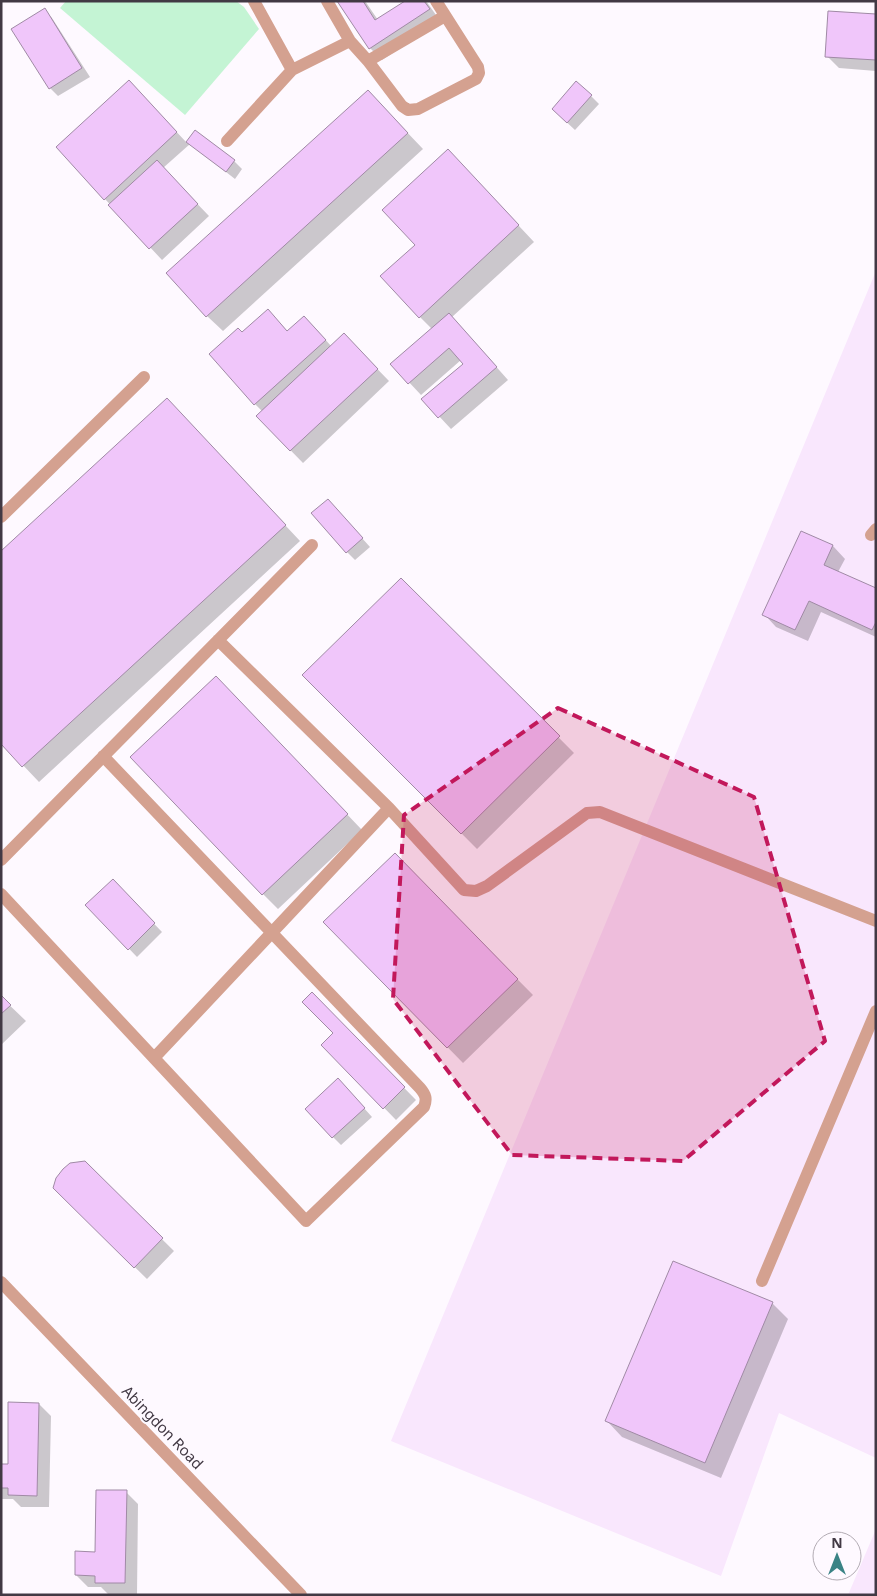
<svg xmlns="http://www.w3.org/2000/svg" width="877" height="1596" viewBox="0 0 877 1596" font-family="'Noto Sans',sans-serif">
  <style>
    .built { fill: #f9e7fd }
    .green { fill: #c4f4d4 }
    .shadow { fill: #0003 }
    .building { fill: #f0c6fa; stroke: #a08aa5 }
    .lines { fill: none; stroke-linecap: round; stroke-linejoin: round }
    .minor { stroke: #d4a190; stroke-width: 12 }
    .marked { fill: #c2185b; fill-opacity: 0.2; stroke: #c2185b; stroke-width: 4; stroke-dasharray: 10 6; stroke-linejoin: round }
    .labels { text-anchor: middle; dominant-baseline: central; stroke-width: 4; stroke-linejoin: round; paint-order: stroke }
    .street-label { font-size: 15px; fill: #423944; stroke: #fef9ff }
  </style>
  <rect width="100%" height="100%" fill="#fef9ff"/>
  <path class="built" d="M876 271V1458L779 1413 721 1576 391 1441Z
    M876 1529V1595H848Z"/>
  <path class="green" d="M66 1H236L244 7 259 29 185 115 60 8Z"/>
  <path class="shadow" d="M338 1H365L378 20 405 2 404 1H426L441 22 382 60 370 48Z
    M44 10 52 18 90 77 58 96 50 88 13 30Z
    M876 15V71L839 68 827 56Z
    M141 94 187 143 195 132 234 161 242 169 235 179 190 144 163 168 209 216 162 260 105 199Z
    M591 96 599 104 575 130 561 117Z
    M383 107 423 149 223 331 207 316Z
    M464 167 534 242 452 317 508 380 451 429 423 399 464 364 461 360 421 395 392 364 432 329 420 317 416 245Z
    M280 323 288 332 316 329 331 346H355L389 381 303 463 257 416 262 411 255 404 242 334Z
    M183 416 300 541 39 782 1 742Z
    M335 508 370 547 355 560 347 552Z
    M801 532 833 546 845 559 838 572 876 590V637L821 612 808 641 776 627 764 614Z
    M401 579 574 753 477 849 304 675Z
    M232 693 362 830 278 909 263 894Z
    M395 855 533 995 463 1063 325 922Z
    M113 881 162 932 137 957 87 905Z
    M312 994 416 1100 396 1120 323 1045 334 1033Z
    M1 997 26 1021 1 1045Z
    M346 1088 372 1117 341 1145 333 1137Z
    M84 1162 174 1251 147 1279 54 1188Z
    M674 1262 772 1303 788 1319 721 1478 622 1437 607 1421Z
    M39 1404 51 1416 49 1507H21L13 1499H1V1466H9Z
    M126 1492 138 1504 137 1595 108 1594 101 1587H88L76 1575 96 1553Z"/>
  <path class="building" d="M337 1H363L375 20 405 1H424L430 9 369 49Z
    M45 8 82 68 49 89 11 29Z
    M828 11 876 14V60L825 57Z
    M129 80 177 132 104 200 56 147Z
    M576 81 592 95 567 123 552 109Z
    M368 90 408 133 206 317 166 273Z
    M195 130 235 160 226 172 186 142Z
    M448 149 519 225 419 318 380 276 415 245 382 210Z
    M157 160 198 204 149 249 108 205Z
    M268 309 287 331 304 316 326 340 254 405 209 354 238 328 242 332Z
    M449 313 497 367 438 418 421 399 463 364 449 348 408 384 390 364Z
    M344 333 378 369 290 451 256 416Z
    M167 398 286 525 22 767 1 744V551Z
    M328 499 363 538 346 553 311 513Z
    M801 531 833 545 824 565 876 588V622L872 630 809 601 795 630 762 615Z
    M401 578 560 736 461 834 302 675Z
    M216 676 348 814 262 895 130 757Z
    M395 853 518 979 447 1048 323 922Z
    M113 879 155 923 128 950 85 905Z
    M312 992 405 1087 383 1109 321 1045 333 1033 302 1002Z
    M1 995 11 1005 1 1014Z
    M338 1078 365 1108 332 1138 305 1109Z
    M85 1161 163 1238 134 1268 53 1188 56 1178 63 1169 70 1163Z
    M673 1261 773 1302 705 1463 605 1421Z
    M8 1402 39 1403 37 1496 8 1495V1488H1V1464H8Z
    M96 1490H127L125 1583H95V1576L75 1575V1551L95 1552Z"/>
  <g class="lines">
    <path class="minor" d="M254 1 292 70
      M327 1 350 41 368 61 402 106 408 110 418 109 476 79 479 73 478 67 436 1
      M368 61 445 16
      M227 141 292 70 350 41
      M1 517 144 377
      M871 535 876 529
      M218 640 389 808 464 890 476 891 487 886 587 813 600 812 876 921
      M1 860 312 545
      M1 894 306 1221 424 1107C427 1099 426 1095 420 1088L103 756
      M154 1058 389 808
      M762 1281 876 1011
      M1 1282 301 1595"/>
  </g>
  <path class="marked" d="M558 708 754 797 825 1041 683 1161 512 1155 393 999 404 815Z"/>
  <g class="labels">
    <g class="street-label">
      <text transform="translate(163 1427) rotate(46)">Abingdon Road</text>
    </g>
  </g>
  <rect width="877" height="1596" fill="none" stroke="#423944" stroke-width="5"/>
  <g transform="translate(837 1556)"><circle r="24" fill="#fef9ff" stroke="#b3acb4"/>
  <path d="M0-4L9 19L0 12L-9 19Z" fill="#3a8385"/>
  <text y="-8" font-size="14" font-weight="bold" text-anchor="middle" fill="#423944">N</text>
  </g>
</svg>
